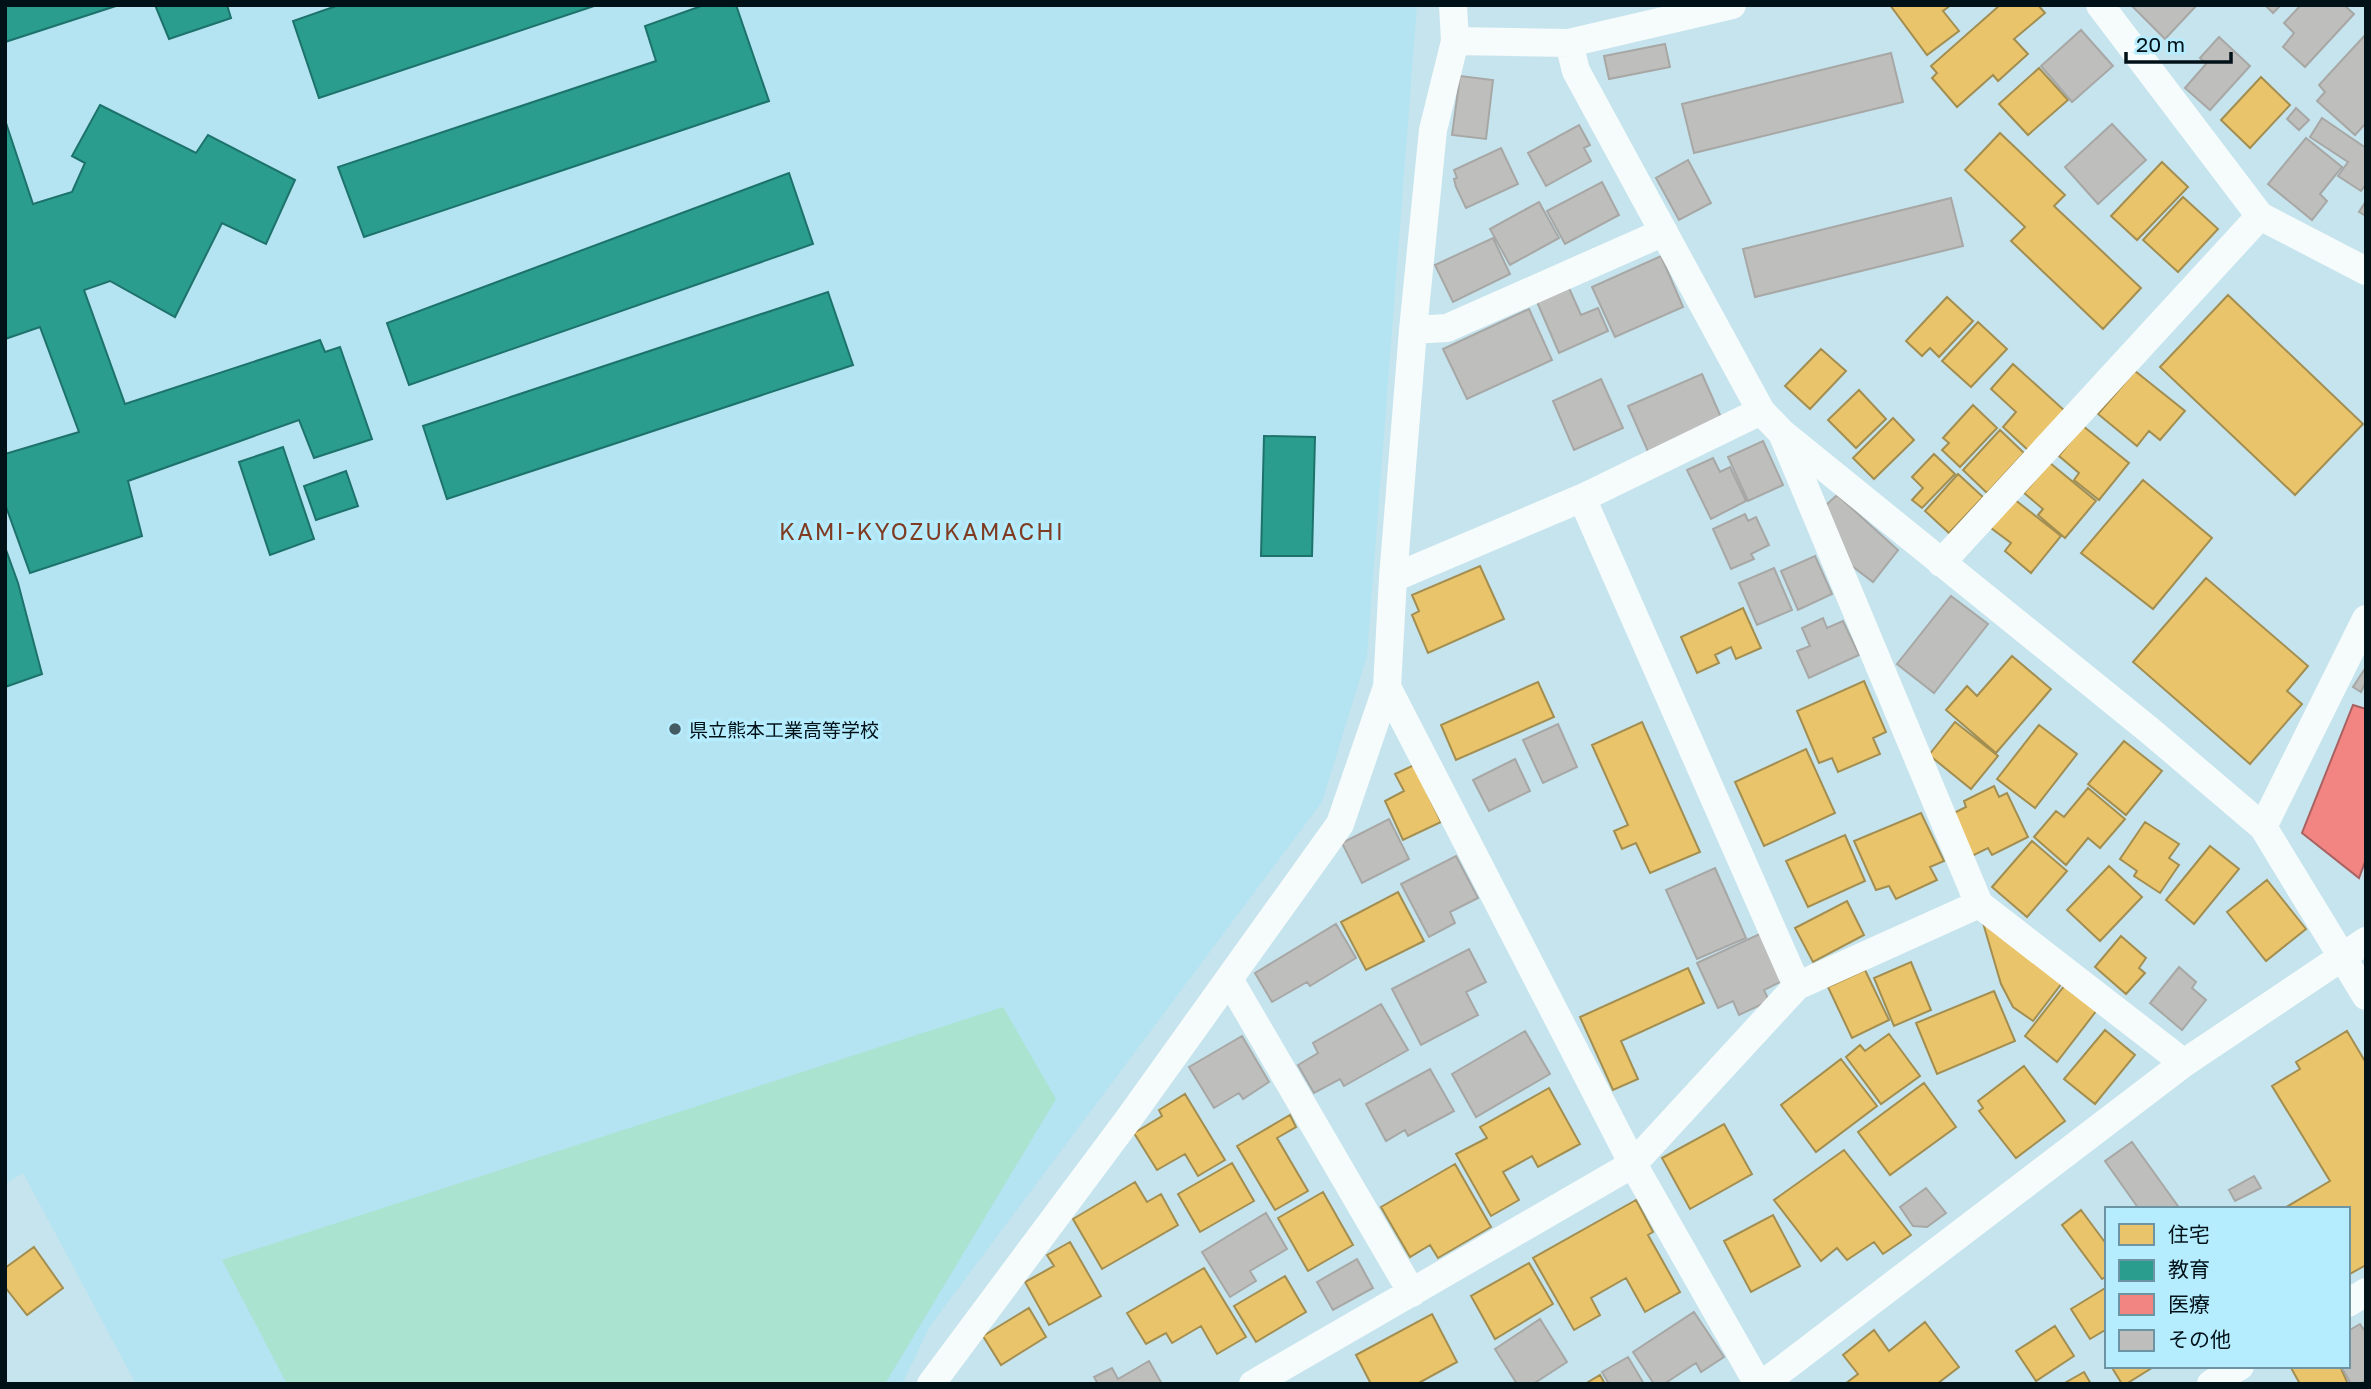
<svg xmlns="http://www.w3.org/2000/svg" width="2371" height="1389" viewBox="0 0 2371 1389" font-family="'Golos Text','Noto Sans JP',sans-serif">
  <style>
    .built { fill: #b4e3f2 }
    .green { fill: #aae3d0 }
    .homes { fill: #e9c46a; stroke: #a38e51; stroke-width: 2 }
    .schools { fill: #2a9d8f; stroke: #1d736b; stroke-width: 2 }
    .health { fill: #f28482; stroke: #a96262; stroke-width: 2 }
    .building { fill: #bebebc; stroke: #a7a7a6; stroke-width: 2 }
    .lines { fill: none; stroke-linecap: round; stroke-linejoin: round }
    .street { stroke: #f6fbfc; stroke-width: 28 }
    .poi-dot { fill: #455b63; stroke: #b5ecfe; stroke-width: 2.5 }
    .labels { text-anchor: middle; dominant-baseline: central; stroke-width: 7; stroke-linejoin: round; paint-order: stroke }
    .poi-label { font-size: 19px; fill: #001118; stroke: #b5ecfe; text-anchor: start }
    .quarter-label { font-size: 23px; letter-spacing: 2px; fill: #7f3c23; stroke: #b5ecfe }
  </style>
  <rect width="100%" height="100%" fill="#c6e4ed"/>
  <path class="built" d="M5 5H1417L1367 656 1322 802 930 1326 902 1384H136L23 1173 5 1184Z"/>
  <path class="green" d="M1003 1007 1056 1099 885 1384H287L222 1260Z"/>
  <path class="homes" d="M1890 5H1951L1943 11 1959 31 1927 55Z
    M2000 5H2038L2045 13 2014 39 2028 54 1998 81 1993 75 1957 107 1932 78 1937 73 1931 66Z
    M2039 68 2068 100 2028 135 1999 104Z
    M2261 77 2290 105 2250 148 2221 120Z
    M2000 133 2065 195 2054 206 2141 288 2103 329 2011 241 2025 227 1965 170Z
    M2162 162 2188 187 2137 240 2111 216Z
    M2183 197 2218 229 2178 272 2143 240Z
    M2228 295 2363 424 2295 495 2160 367Z
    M1947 297 1973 321 1939 357 1930 348 1922 356 1906 341Z
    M1978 322 2007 349 1971 387 1942 361Z
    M1821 349 1846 371 1810 409 1785 386Z
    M2013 364 2065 411 2029 451 2003 427 2016 412 1991 389Z
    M2135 371 2185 411 2160 440 2149 431 2137 446 2098 414Z
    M1859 390 1886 419 1856 448 1828 420Z
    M1973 405 1997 428 1960 467 1942 450 1949 443 1943 438Z
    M1893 418 1914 440 1874 479 1853 458Z
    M2083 426 2129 463 2099 500 2074 480 2079 473 2059 456Z
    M2000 430 2024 453 1987 493 1963 470Z
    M1934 454 1955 474 1922 508 1912 500 1923 488 1912 477Z
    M2050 463 2096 501 2065 538 2038 515 2043 509 2024 493Z
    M1958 474 1983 497 1949 533 1925 511Z
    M2143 480 2212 538 2153 609 2081 553Z
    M2014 499 2061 536 2031 573 2005 551 2011 543 1991 528Z
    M1480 566 1504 619 1428 653 1412 615 1419 611 1412 595Z
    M2206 578 2308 666 2287 691 2302 704 2250 764 2133 662Z
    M1743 608 1761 648 1736 659 1731 647 1715 655 1719 663 1697 673 1681 637Z
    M2012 656 2051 689 1996 753 1946 710 1967 686 1977 696Z
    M1864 681 1886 732 1873 738 1880 754 1838 772 1832 758 1819 763 1797 711Z
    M1538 682 1554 717 1456 760 1441 725Z
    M1642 722 1700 852 1650 873 1636 843 1622 849 1614 831 1628 825 1592 745Z
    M1955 722 1998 756 1971 789 1929 755Z
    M2039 725 2077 754 2035 808 1997 779Z
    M2124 741 2162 771 2126 815 2088 784Z
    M1806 749 1835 813 1764 846 1735 782Z
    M1414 765 1441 822 1403 840 1385 801 1404 791 1395 774Z
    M1994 786 1999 797 2007 793 2028 837 1992 855 1988 848 1972 856 1952 814 1966 807 1964 801Z
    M2088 788 2125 819 2100 848 2088 838 2066 865 2034 837 2056 811 2064 817Z
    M1921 813 1944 861 1930 867 1937 880 1896 899 1889 886 1876 890 1854 841Z
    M2145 822 2179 844 2169 858 2179 865 2160 893 2134 876 2137 871 2120 859Z
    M1845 835 1865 881 1808 907 1786 861Z
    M2032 841 2067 871 2027 917 1992 887Z
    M2210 846 2239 869 2194 924 2166 900Z
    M2109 866 2142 897 2100 941 2067 910Z
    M2267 880 2306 929 2266 961 2227 912Z
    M1398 892 1424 941 1366 970 1341 922Z
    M1847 901 1864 935 1813 962 1795 928Z
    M1983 923 2062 983 2033 1021 2013 1007 2001 984Z
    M2121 936 2146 958 2139 968 2145 973 2126 994 2095 967Z
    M1911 962 1931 1010 1894 1026 1874 978Z
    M1688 968 1704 1003 1621 1041 1638 1079 1613 1090 1580 1017Z
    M1865 970 1889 1020 1852 1038 1828 987Z
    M2065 985 2097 1010 2057 1062 2025 1036Z
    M1994 991 2015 1041 1937 1074 1916 1023Z
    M2105 1030 2135 1055 2095 1104 2064 1079Z
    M2347 1031 2366 1063V1265L2348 1275V1209H2283L2330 1181 2272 1086 2300 1069 2296 1062Z
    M1889 1034 1920 1076 1881 1104 1846 1057 1860 1045 1865 1051Z
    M1841 1059 1877 1106 1816 1152 1781 1105Z
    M2024 1066 2065 1121 2016 1158 1979 1111 1983 1108 1978 1101Z
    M1924 1083 1956 1127 1890 1175 1858 1132Z
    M1549 1088 1580 1144 1538 1167 1532 1156 1503 1172 1519 1200 1491 1216 1456 1154 1487 1138 1480 1127Z
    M1185 1094 1225 1160 1198 1176 1185 1154 1157 1170 1134 1133 1162 1116 1159 1110Z
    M1290 1115 1296 1127 1277 1138 1308 1191 1275 1210 1237 1146Z
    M1724 1124 1752 1174 1690 1209 1662 1158Z
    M1844 1150 1911 1235 1883 1254 1874 1242 1847 1260 1837 1248 1821 1261 1774 1200Z
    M1232 1163 1254 1201 1200 1232 1178 1194Z
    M1455 1164 1491 1227 1438 1258 1430 1245 1410 1257 1381 1207Z
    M1135 1182 1147 1202 1161 1194 1178 1225 1102 1269 1073 1219Z
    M1323 1192 1353 1245 1308 1271 1278 1218Z
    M1636 1200 1653 1232 1648 1235 1680 1292 1645 1312 1626 1278 1591 1298 1600 1315 1574 1330 1533 1258Z
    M2081 1210 2107 1245V1276L2102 1279 2062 1225Z
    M1773 1215 1800 1266 1751 1292 1724 1241Z
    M1070 1242 1101 1296 1049 1325 1025 1282 1054 1266 1047 1255Z
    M34 1247 63 1288 27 1315 5 1287V1268Z
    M1529 1263 1553 1304 1495 1339 1471 1296Z
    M1204 1268 1246 1337 1217 1354 1201 1326 1172 1343 1166 1333 1146 1344 1127 1313Z
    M1285 1276 1306 1312 1256 1342 1234 1306Z
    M2107 1287V1329L2090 1339 2071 1309Z
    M1029 1308 1046 1337 1001 1365 983 1336Z
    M1432 1314 1457 1362 1417 1384H1371L1356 1355Z
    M1925 1322 1959 1367 1937 1384H1845L1858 1374 1843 1355 1874 1330 1889 1351Z
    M2055 1326 2074 1356 2036 1381 2016 1351Z
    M2111 1366H2155L2126 1384H2122Z
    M2290 1366H2340L2348 1384H2300Z
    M2084 1372 2091 1384H2063Z
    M1600 1375 1605 1384H1585Z"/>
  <path class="schools" d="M5 5H119L5 42Z
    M155 5H227L231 18 169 39Z
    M339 5H597L319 98 293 21Z
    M704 5H736L769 101 364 237 338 167 656 61 645 26Z
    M100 105 196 153 208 135 295 180 266 244 222 223 175 317 110 281 84 290 125 404 320 340 325 352 340 347 372 439 314 458 299 420 128 481 142 536 30 573 5 504V454L79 432 40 327 5 339V120L33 204 72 192 85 163 72 156Z
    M789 173 813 244 409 385 387 323Z
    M828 292 853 365 447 499 423 426Z
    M1264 436 1315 437 1312 556H1261Z
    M283 447 314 539 270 555 239 462Z
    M346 471 358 506 316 520 304 486Z
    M5 547 18 583 42 674 5 687Z"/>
  <path class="health" d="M2353 705 2366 709V859L2359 878 2302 833Z"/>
  <path class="building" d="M2131 5H2195L2196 6 2165 39Z
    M2265 5H2281L2273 13Z
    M2301 5H2344L2354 14 2305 67 2283 47 2294 33 2284 23Z
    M2081 30 2113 66 2072 102 2041 66Z
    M2366 34V123L2355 135 2317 101 2325 92 2319 85Z
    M2219 37 2250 66 2210 110 2185 88 2206 64 2200 58Z
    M1665 44 1670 67 1609 79 1604 56Z
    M1891 53 1903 102 1694 153 1682 104Z
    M1460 76 1493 80 1486 139 1452 135Z
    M2296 108 2309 120 2299 130 2287 119Z
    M2322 118 2366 148V184L2361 191 2338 176 2348 162 2310 137Z
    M2112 124 2146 160 2098 204 2065 167Z
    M1579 125 1590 145 1584 148 1591 161 1546 186 1528 153Z
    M2306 138 2342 167 2320 194 2327 201 2312 220 2268 184Z
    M1501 148 1518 184 1466 208 1456 187 1454 179 1457 178 1454 170Z
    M1688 160 1711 203 1679 220 1656 178Z
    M1602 182 1619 215 1565 244 1547 211Z
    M1951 198 1963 246 1755 297 1743 249Z
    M2366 201V216L2359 212Z
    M1539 202 1559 238 1510 265 1490 229Z
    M1493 238 1510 274 1453 302 1435 265Z
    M1661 256 1683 307 1615 337 1592 287Z
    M1569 288 1581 315 1598 308 1608 331 1559 353 1537 302Z
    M1529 309 1552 360 1467 399 1443 349Z
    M1702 374 1724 424 1650 456 1628 406Z
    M1601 379 1623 428 1574 450 1553 401Z
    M1763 441 1783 485 1748 501 1728 457Z
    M1713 458 1720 472 1730 467 1746 501 1711 519 1687 470Z
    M1837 495 1898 550 1873 582 1852 566 1826 505Z
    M1745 514 1748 521 1756 517 1769 545 1751 554 1754 559 1731 569 1713 529Z
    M1815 556 1832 594 1798 610 1781 571Z
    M1774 568 1792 610 1757 625 1739 583Z
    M1951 596 1988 624 1934 693 1897 664Z
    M1823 618 1827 628 1843 621 1859 655 1809 678 1797 651 1810 646 1802 628Z
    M2364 670H2366V681L2361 692 2353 687Z
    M1558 724 1577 767 1543 783 1523 740Z
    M1515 759 1530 791 1489 811 1473 780Z
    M1389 819 1409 859 1362 883 1342 843Z
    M1456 856 1478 898 1450 912 1455 923 1429 937 1401 884Z
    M1715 868 1746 938 1697 959 1666 890Z
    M1336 924 1356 958 1310 986 1307 982 1272 1002 1255 973Z
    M1764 932 1786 979 1764 990 1769 1001 1739 1015 1733 1001 1718 1008 1697 963Z
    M1469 949 1486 982 1466 992 1478 1015 1421 1045 1392 989Z
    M2179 967 2196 982 2192 988 2206 1000 2182 1030 2150 1003Z
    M1381 1004 1408 1050 1344 1086 1340 1079 1314 1093 1298 1065 1318 1053 1313 1043Z
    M1525 1031 1550 1074 1476 1117 1452 1074Z
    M1242 1036 1269 1082 1243 1099 1239 1093 1214 1108 1189 1067Z
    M1430 1069 1454 1111 1408 1136 1405 1130 1386 1141 1366 1104Z
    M2132 1142 2180 1209H2139L2105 1161Z
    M2254 1176 2261 1188 2235 1201 2229 1190Z
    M1926 1188 1946 1213 1927 1227 1913 1226 1900 1207Z
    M1266 1213 1287 1249 1250 1271 1256 1281 1230 1297 1202 1252Z
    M1357 1259 1373 1288 1333 1310 1317 1282Z
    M1694 1312 1724 1357 1701 1372 1696 1363 1664 1384H1654L1633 1352Z
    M1540 1319 1567 1362 1533 1384H1517L1495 1349Z
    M2360 1324 2363 1329 2366 1327V1380L2360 1384H2351L2342 1368 2348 1366V1331Z
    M1628 1357 1644 1384H1609L1602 1372Z
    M1149 1361 1162 1384H1098L1094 1377 1112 1368 1118 1379Z"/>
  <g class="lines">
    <path class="street" d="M2100 5 2260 216 2366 271
      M1455 41 1569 43 1732 5
      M1569 43 1576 71 1761 411 1782 433 2149 730 2263 827 2366 996
      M1413 330 1447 328 1664 232
      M1582 498 1797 986
      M1941 563 2260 216
      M1393 578 1582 498 1761 411
      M1387 687 1633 1164 1758 1384
      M2263 827 2366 619
      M1979 904 2184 1063
      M1229 979 1412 1293
      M2348 1303 2366 1292
      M931 1384 1130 1117 1340 824 1387 687 1393 578 1413 330 1433 130 1455 41 1453 5
      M1253 1384 1633 1164 1797 986 1979 904 1782 433
      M1763 1384 2184 1063 2366 941
      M2211 1384 2240 1366"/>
  </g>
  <circle class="poi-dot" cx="675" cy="729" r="7"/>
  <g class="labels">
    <g class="poi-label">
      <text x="689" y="729">県立熊本工業高等学校</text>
    </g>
    <g class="quarter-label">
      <text x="922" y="531">KAMI-KYOZUKAMACHI</text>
    </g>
  </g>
  <rect width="2371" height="1389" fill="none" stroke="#001118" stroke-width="14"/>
  <rect x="2105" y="1207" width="245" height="161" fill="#b5ecfe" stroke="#6d94a2" stroke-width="2"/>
  <rect x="2119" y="1224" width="35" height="21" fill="#e9c46a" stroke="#6d94a2" stroke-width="2"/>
  <text x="2168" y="1242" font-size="21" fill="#001118">住宅</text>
  <rect x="2119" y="1260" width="35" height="21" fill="#2a9d8f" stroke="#6d94a2" stroke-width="2"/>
  <text x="2168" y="1277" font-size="21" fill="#001118">教育</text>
  <rect x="2119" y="1294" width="35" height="21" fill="#f28482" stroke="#6d94a2" stroke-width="2"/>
  <text x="2168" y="1312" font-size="21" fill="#001118">医療</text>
  <rect x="2119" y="1330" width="35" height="21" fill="#bebebc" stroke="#6d94a2" stroke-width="2"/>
  <text x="2168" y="1347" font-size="21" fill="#001118">その他</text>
  <path d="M2126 52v10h105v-10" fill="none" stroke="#001118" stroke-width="3.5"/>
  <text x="2136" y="52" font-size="21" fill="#001118" stroke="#b5ecfe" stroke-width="5" paint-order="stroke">20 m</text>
</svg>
